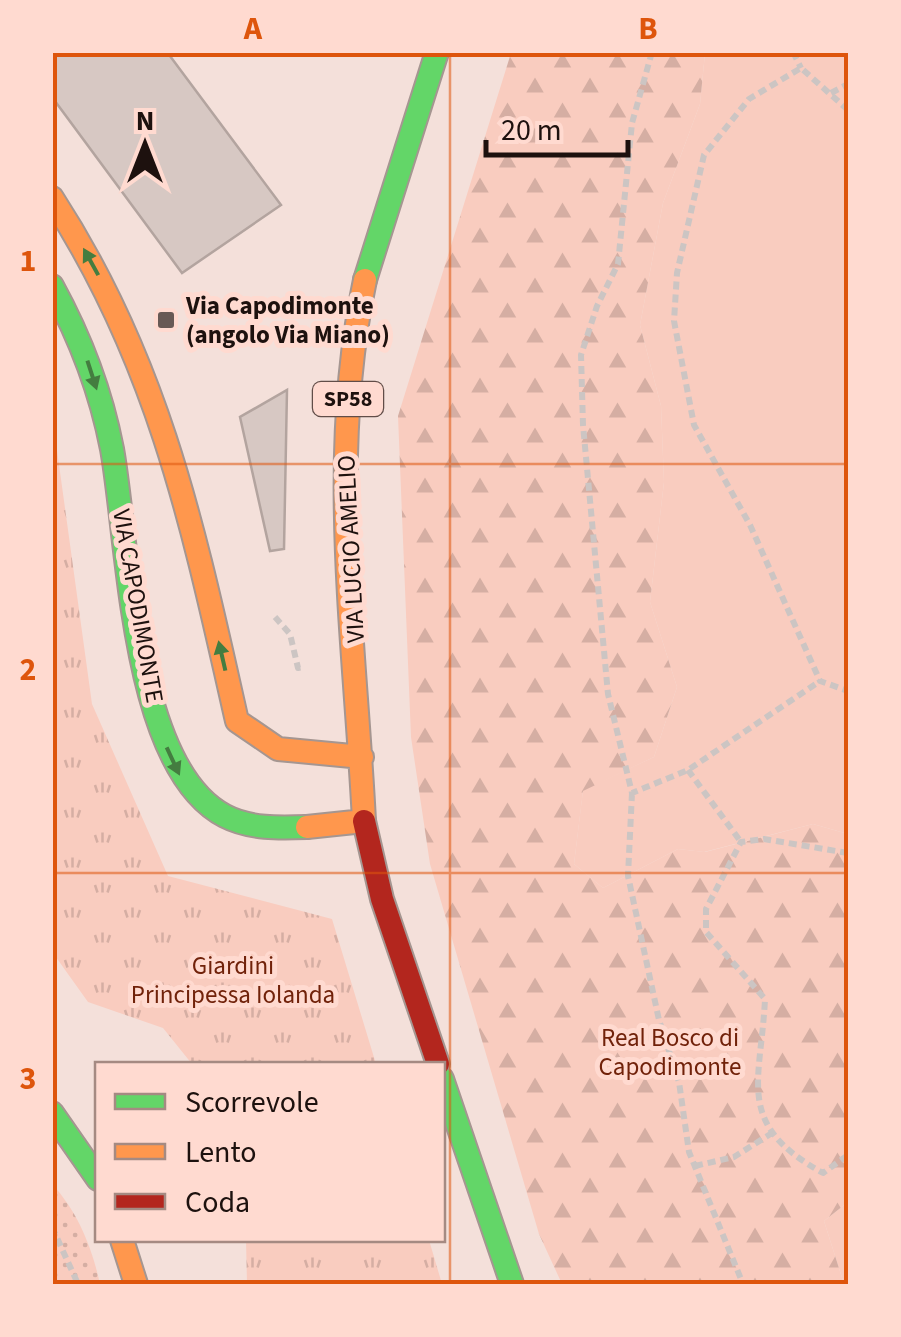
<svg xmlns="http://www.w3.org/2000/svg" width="901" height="1337" viewBox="0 0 901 1337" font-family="'Source Sans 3',sans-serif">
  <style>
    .grass { fill: #f9ccbf }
    .forest { fill: url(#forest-firs) }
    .park { fill: url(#park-tufts) }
    .garden { fill: url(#garden-dots) }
    .building { fill: #d7c8c3; stroke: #b3a49f; stroke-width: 2.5 }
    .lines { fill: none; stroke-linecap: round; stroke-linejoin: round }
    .fast-casing { stroke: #a59691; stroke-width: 26 }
    .slow-casing { stroke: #a59691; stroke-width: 26 }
    .jam-casing { stroke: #a59691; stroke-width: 26 }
    .path { stroke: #ccc5c3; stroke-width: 6; stroke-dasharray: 8 5; stroke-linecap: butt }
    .fast { stroke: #63d668; stroke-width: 22 }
    .slow { stroke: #ff974d; stroke-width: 22 }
    .jam { stroke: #b3261e; stroke-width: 22 }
    .oneway { fill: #447d40 }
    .grid { fill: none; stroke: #de550c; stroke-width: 2.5; stroke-opacity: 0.55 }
    .poi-dot { fill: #685955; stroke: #ffdad0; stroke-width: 4 }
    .labels { text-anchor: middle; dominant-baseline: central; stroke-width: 10; stroke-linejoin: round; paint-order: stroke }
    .shield { fill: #ffdad0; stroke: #614d48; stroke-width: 2.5 }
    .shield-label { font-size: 22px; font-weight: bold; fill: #1d110e }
    .poi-label { font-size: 25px; font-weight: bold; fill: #1d110e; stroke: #ffdad0; text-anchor: start }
    .street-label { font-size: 25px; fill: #1d110e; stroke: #ffdad0 }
    .park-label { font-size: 25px; fill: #71220a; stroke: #ffdad0 }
    .neatline { fill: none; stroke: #de550c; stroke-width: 4 }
    .grid-label { font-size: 32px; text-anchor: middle; font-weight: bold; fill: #de550c }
  </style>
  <defs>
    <pattern id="forest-firs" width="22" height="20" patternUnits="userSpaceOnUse" patternTransform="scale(2.5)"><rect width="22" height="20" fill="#f9ccbf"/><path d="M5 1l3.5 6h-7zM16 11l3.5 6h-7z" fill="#d5aea3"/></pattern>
    <pattern id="park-tufts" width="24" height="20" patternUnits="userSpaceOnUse" patternTransform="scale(2.5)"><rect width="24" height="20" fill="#f9ccbf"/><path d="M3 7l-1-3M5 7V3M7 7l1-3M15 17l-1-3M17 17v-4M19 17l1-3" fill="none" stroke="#d5aea3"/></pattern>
    <pattern id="garden-dots" width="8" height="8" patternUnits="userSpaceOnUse" patternTransform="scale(2.5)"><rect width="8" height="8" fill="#f9ccbf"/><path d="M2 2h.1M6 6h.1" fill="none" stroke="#d5aea3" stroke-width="1.8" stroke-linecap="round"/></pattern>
  </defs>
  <rect width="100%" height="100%" fill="#f4e0da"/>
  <path class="grass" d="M705 53H848V834L813 824 704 852 678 849 603 888 574 864 583 790 654 757 677 687 650 602 664 482 661 406 640 325 663 203 700 104Z
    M848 1202V1284H844L824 1221Z"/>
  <path class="forest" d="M511 53H705L700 104 663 203 640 325 661 406 664 482 650 602 677 687 654 757 583 791 574 864 603 888 678 849 705 852 813 824 848 834V1202L824 1221 844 1284H562L539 1234 430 864 411 737 398 416Z"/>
  <path class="park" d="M53 421 92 704 168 876 332 919 376 1064H192L163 1028 88 1002 53 953Z
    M246 1240H429L442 1284H247Z"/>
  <path class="garden" d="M52 1184C78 1212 92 1248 100 1284H53Z"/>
  <path class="building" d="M52 52H167L281 205 182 273 52 97Z
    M287 390 284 549 270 551 240 417Z"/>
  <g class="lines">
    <defs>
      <path id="fast" d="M365 280 437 52
        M52 286C80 337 101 392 112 449 129 543 131 767 225 816 250 829 279 828 307 827
        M442 1079 512 1284
        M52 1113 98 1179"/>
      <path id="slow" d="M52 198C160 364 194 531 237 721L278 749 362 757
        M307 827 364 821C355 641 327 459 365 280
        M122 1240 136 1284"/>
      <path id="jam" d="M364 821 382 899 438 1064"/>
    </defs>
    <use href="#fast" class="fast-casing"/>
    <use href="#slow" class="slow-casing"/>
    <use href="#jam" class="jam-casing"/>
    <path class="path" d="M652 52 632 123 618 264 597 306 581 355 583 425 608 694 632 793 688 770 820 681
      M793 52 801 68
      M831 93 848 84
      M848 110 801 68 749 99 704 155 677 273 674 321 694 425 750 525 820 681 848 691
      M275 617 290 634 298 668 303 667
      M688 770 741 842
      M632 793 628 876 659 1020 679 1082 689 1152 743 1284
      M848 853 764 839 741 842 706 909V932L765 999C761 1083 734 1124 823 1173L848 1155
      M695 1166 734 1157 772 1133
      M52 1227 78 1284"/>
    <use href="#fast" class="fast"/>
    <use href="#slow" class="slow"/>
    <use href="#jam" class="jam"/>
  </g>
  <defs><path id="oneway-solid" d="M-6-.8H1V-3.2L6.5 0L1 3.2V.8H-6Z" transform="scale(2.5)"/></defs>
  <g class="oneway">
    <use href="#oneway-solid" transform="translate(91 262) rotate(-119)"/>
    <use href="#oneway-solid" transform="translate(92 375) rotate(72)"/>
    <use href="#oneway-solid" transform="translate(222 656) rotate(-103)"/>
    <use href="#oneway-solid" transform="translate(173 761) rotate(65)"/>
  </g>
  <path class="grid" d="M450 52V1284M52 464H848M52 873H848"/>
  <rect class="poi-dot" x="156" y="310" width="20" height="20" rx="5"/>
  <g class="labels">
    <rect class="shield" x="313" y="382" width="70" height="34" rx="8"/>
    <g class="shield-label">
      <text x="348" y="399">SP58</text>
    </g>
    <g class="poi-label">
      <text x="186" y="306">Via Capodimonte<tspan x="186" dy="29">(angolo Via Miano)</tspan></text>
    </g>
    <g class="street-label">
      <text transform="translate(351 549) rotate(-93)">VIA LUCIO AMELIO</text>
      <text transform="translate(138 606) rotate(80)">VIA CAPODIMONTE</text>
    </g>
    <g class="park-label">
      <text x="233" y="966">Giardini<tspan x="233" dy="29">Principessa Iolanda</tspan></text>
      <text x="670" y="1038">Real Bosco di<tspan x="670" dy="29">Capodimonte</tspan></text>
    </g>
  </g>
  <rect width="901" height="1337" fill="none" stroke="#ffdad0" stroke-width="110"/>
  <rect x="95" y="1062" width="350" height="180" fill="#ffdad0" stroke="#a58a82" stroke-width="2.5"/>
  <rect x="115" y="1094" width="50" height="15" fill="#63d668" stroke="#a58a82" stroke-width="2.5"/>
  <text x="185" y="1112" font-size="30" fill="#1d110e">Scorrevole</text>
  <rect x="115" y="1144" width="50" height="15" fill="#ff974d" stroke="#a58a82" stroke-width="2.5"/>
  <text x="185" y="1162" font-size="30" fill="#1d110e">Lento</text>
  <rect x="115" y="1194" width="50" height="15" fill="#b3261e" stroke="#a58a82" stroke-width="2.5"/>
  <text x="185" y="1212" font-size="30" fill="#1d110e">Coda</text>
  <g transform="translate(145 145)" stroke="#ffdad0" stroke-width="8" paint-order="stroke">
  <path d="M0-8L18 38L0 25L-18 38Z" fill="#1d110e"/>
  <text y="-15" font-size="28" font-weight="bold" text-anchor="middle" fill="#1d110e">N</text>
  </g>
  <path d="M486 140v15h142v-15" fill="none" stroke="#1d110e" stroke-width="5"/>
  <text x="501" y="140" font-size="30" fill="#1d110e" stroke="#ffdad0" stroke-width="8" paint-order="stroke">20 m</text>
  <rect x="55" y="55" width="791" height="1227" class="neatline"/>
  <g class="grid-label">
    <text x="253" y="39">A</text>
    <text x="648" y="39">B</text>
    <text x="28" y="271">1</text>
    <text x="28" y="680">2</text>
    <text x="28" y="1089">3</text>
  </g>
</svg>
